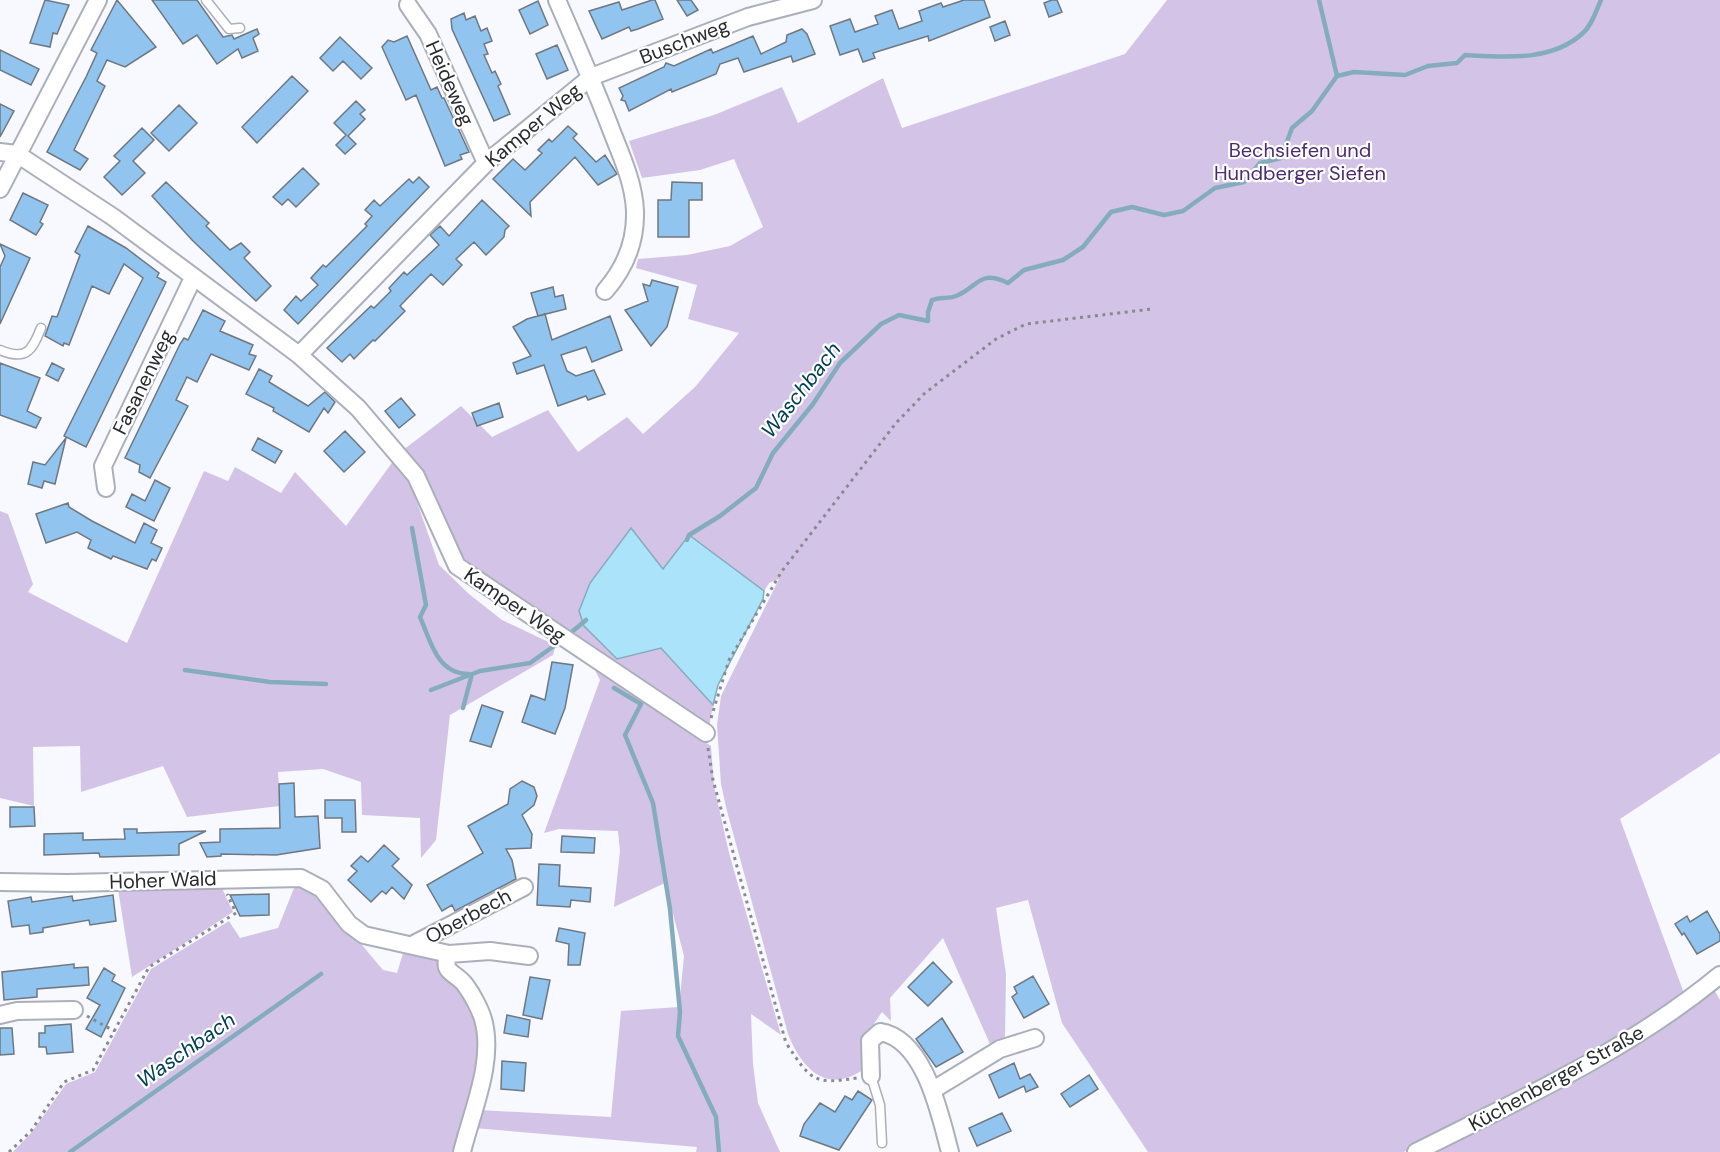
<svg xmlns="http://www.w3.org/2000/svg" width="1720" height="1152" viewBox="0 0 1720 1152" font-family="'DM Sans',sans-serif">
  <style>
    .green { fill: #d3c4e7 }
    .water { fill: #abe3fa; stroke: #84acbd; stroke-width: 1.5 }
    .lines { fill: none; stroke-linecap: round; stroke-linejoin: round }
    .stream { stroke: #84acbd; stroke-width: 4.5 }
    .building { fill: #91c4ef; stroke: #6f7880; stroke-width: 1.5 }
    .service-casing { stroke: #aaafba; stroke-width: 11 }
    .minor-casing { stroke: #aaafba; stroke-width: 20 }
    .path { stroke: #888a8f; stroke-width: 3; stroke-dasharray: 3 4.5; stroke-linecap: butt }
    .service { stroke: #fff; stroke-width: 8 }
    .minor { stroke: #fff; stroke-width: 16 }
    .labels { text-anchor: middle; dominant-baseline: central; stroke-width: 4.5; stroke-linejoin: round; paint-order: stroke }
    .street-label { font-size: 20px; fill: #282a2e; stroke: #fff }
    .park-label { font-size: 20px; fill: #4c2b6d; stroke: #fff }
    .water-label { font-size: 21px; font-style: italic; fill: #004054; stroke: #fff }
  </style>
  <rect width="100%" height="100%" fill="#f7f9fe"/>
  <path class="green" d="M1167 0H1720V753L1620 819 1685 996 1525 1090 1404 1152H1148L1062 1023 1028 900 996 908 1006 974 1005 1037 990 1044 943 938 890 998 891 1021 882 1012 871 1028 863 1070C825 1095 801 1067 788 1034L727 811 721 784 717 725 721 696 779 579 769 583 762 595 617 659 661 648 713 705 709 727 450 558 403 450 461 406 492 437 548 410 578 452 627 417 643 434 696 386 739 333 688 319 697 285 636 268 638 259 687 255 730 246 763 227 734 159 700 170 642 178 629 141 714 115 782 87 798 123 883 78 902 128 1125 54Z
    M394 460 411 485 439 565 469 594 502 620 559 647 555 648 553 655 450 715 436 840 421 858 420 818 362 815 361 782 323 769 278 772 280 806 187 817 163 766 81 792 80 746 33 747 34 806 0 798V511L8 514 33 584 28 592 127 643 204 471 228 481 235 467 281 493 295 472 346 526Z
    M594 668 711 746 714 786 729 853 781 1035 751 1014 753 1064 758 1103 780 1152H696L697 1147 474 1128 479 1110 611 1117 621 1011 679 1007 684 956 665 883 614 907 620 851 618 831 559 829 544 833 600 680Z
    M296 883 314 888 383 970 397 973 404 950 441 960 457 980 476 1017 482 1047 455 1152H13L32 1132 66 1084 95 1072 151 969 229 921 240 938 278 928Z
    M221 886 233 912 132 977 118 889Z
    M1715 991 1720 1000V1152H1430L1641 1041Z"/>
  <path class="water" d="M631 528 663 569 689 535 764 591 763 599 718 685 713 705 661 648 617 659 584 626 579 611 590 583Z"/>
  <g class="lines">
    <path class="stream" d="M1319 0 1337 76
      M412 528 426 605 420 617C431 642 437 674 469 674
      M687 540 689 535 720 516 756 488 773 453 813 404 840 363 881 324 899 315 928 321V312L932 300C940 297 949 299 956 296 979 287 978 269 1008 283L1024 270 1063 260 1083 247 1111 212 1132 207 1164 215 1183 211 1215 188 1244 182 1260 163 1281 158 1292 128 1312 111 1337 76 1354 72 1405 75 1428 66 1457 63 1465 55C1504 57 1552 62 1583 33 1592 25 1596 11 1601 0
      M567 636 586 620
      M185 670 270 682 326 684
      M614 688 641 704 625 735 653 803 670 909 680 1012 678 1036 716 1117 719 1152
      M431 690 480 671 530 663 561 641
      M463 708 472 674
      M70 1152 321 974"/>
  </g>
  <path class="building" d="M45 0 69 5 57 34 53 33 50 47 30 43Z
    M117 0 156 47 125 67 107 60 97 81 105 86 74 150 88 159 80 170 47 152 86 77 97 53 91 50Z
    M152 0H197L223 37 232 35 234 39 257 29 259 34 253 38 258 51 242 58 238 49 217 64 197 35 183 44Z
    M652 0H655L663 19 638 29 631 31 629 27 602 39 589 11 619 2 622 10Z
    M677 0H691L698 10 687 16Z
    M964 0H984L990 17 929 41 928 36 873 53 875 58 863 62 858 49 840 55 830 26 850 19 855 32 878 24 875 16 892 10 899 29 922 21 919 11 941 3 943 7Z
    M1052 0H1057L1062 12 1049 17 1044 3Z
    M538 1 548 25 530 34 519 10Z
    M464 13 466 20 475 16 481 31 487 28 492 41 484 44 488 54 484 55 492 73 495 71 501 84 498 86 510 114 494 121 452 29 451 19Z
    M1005 21 1010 35 995 41 990 27Z
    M802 29 807 34 815 54 793 62 791 56 744 72 738 58 720 64 716 74 672 92 671 89 629 111 625 101 621 100 623 96 619 88 664 67 666 63 674 66 711 49 713 53 753 36 761 54 786 42 787 35Z
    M407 36 431 90 437 87 442 98H444L469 152 460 155 462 159 445 166 416 95 406 100 382 47 388 40 394 42Z
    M340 37 372 68 361 79 343 61 333 71 320 58Z
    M557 45 568 70 547 79 536 54Z
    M0 50 39 69 31 85 0 70Z
    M292 76 308 91 257 143 242 127Z
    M356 101 365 110 360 114 365 119 348 136 356 144 345 154 336 145 346 135 334 123Z
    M0 104 14 111 0 137Z
    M179 105 197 123 169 151 151 133Z
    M568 126 577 134 573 138 596 162 605 155 617 174 598 185 575 157 530 202 531 216 493 179 513 159 525 170 542 153 538 150 549 139 552 142Z
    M142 128 154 140 133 161 145 173 122 195 104 177 120 161 114 156Z
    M303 168 319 184 296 207 288 199 282 205 273 197Z
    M419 177 429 187 298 324 284 310 296 296 301 301 318 285 311 278 323 265 326 267 367 226 365 224 372 216 365 210 374 200 380 206 409 179 413 183Z
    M166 182 209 223 206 226 230 250 241 243 250 252 244 258 271 286 256 301 192 240 152 196Z
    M672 182 702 183V200H689V237H658V200H671Z
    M23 193 48 205 40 222 43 224 36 235 10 220Z
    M482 200 509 226 505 230 504 237 486 255 474 242 456 259 462 265 443 285 431 274 400 306 405 311 375 341 373 340 354 359 350 354 342 362 327 348 371 306 374 308 391 291 389 288 404 272 407 275 439 245 430 235 440 226 449 236Z
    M88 226 126 248 159 273 157 277 166 282 86 447 64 436 143 278 124 264 109 294 92 286 69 345 64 343 63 346 45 336 52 316 57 317 80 255 75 252Z
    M0 244 30 258 0 324V267L5 256Z
    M652 280 678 287 667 327 651 346 625 310 648 301 643 284 650 286Z
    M553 287 555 297 563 295 566 309 538 316 531 293Z
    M203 310 225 321 220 331 253 345 249 354 256 356 249 370 211 354 197 382 187 377 176 400 188 406 150 478 139 472 140 465 125 458 180 344 184 338 188 340Z
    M545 314 552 340 610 316 622 350 592 362 586 347 561 355 567 371 576 376 594 370 605 394 588 400 586 396 558 406 544 365 517 374 513 363 531 356 513 327 527 319Z
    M0 363 40 378 27 411 41 418 36 428 0 415Z
    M52 363 64 369 58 381 46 375Z
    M259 369 272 376 269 382 308 406 325 392 335 402 328 413 324 408 309 432 273 411 274 408 246 394Z
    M401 398 415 415 399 428 385 411Z
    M499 403 503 417 477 426 472 413Z
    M345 431 365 452 344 472 324 451Z
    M66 438 55 484 44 481 42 488 28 484 33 462 45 465Z
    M258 438 282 451 275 463 252 450Z
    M155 480 170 488 154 521 126 507 132 494 145 501Z
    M68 503 69 507 92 521 135 543 144 523 157 530 151 543 162 548 156 561 152 559 147 569 113 556 111 559 88 548 91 540 77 532 46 543 36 514Z
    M552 662 573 665 565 708 555 734 522 722 531 695 545 700Z
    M482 705 503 712 491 747 470 741Z
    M522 781 534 787 537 796 534 805 522 815 532 834 531 848 506 849 512 860 516 879 455 911 452 905 442 911 427 885 483 853 468 826 508 804 510 789Z
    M294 783 295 817 318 816 320 848 276 855 221 854V856L207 857 200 843 220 842V829L280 828 279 784Z
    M325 800H355L356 832H342V818H325Z
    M10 807H34L35 826 10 827Z
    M124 829H137V833L206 831 179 844V855L100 857 99 853 44 855V834L83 833V840L125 839Z
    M562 836 595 838 594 853 561 852Z
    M384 845 399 859 392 866 412 885 404 899 392 887 386 894 382 891 371 902 348 880 357 871 351 866 361 856 368 862Z
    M539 864 560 865 559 886 591 888 590 902 571 900 570 907 537 905Z
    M269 894V915L240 916 230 895Z
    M113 895 116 921 90 925 89 920 43 928V932L30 934 29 925 12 927 8 901 31 897 32 902 72 896 73 901Z
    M1707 911 1720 934V941L1697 954 1684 933 1682 935 1675 924 1687 916 1690 922Z
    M559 928 585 933 580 965H568L569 944 556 941Z
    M933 962 952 982 928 1006 908 987Z
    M74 964V968L88 967 89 985 37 989V997L4 1000 2 972Z
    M104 968 115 975 112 981 125 988 101 1037 86 1029 100 1005 87 998Z
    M1033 976 1049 1004 1024 1018 1012 997 1017 993 1014 987Z
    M530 977 550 980 542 1019 523 1015Z
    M507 1015 530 1020 528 1037 504 1033Z
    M942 1018 963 1052 936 1067 916 1039Z
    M71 1024 73 1052 47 1054 46 1047H39V1033H45V1026Z
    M0 1028H12L14 1054 0 1055Z
    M502 1061 526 1063 524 1091 501 1089Z
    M1014 1063 1020 1079 1030 1074 1038 1087 1026 1092 1024 1086 999 1098 989 1075Z
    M1089 1075 1098 1089 1070 1107 1061 1094Z
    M858 1091 872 1100 839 1150 800 1136 804 1124 820 1103 835 1112 845 1096 852 1100Z
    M1002 1113 1011 1131 977 1146 969 1128Z"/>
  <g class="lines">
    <defs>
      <path id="service" d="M206 0 229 29 240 28
        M0 350C26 361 32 351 41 328
        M871 1076 880 1105 882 1143"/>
      <path id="minor" d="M557 0C576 44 595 87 612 132 622 157 634 184 635 211 636 242 625 268 605 291
        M408 5 428 34 486 163
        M0 152 17 154 113 217 299 355 358 408 416 476 457 566 706 733
        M0 189 98 0
        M299 355 486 163 591 77 748 17 813 0
        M106 488 103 466 193 278
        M0 882 67 883 301 878 322 889 349 924 364 935 449 954 490 951 529 956
        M412 945 524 887
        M449 954C440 974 457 972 466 986 472 994 480 1009 483 1019 495 1061 472 1111 462 1152
        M0 1015 17 1011 74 1010
        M871 1076 870 1041 880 1032C925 1039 940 1115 950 1152
        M933 1090 1000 1049 1035 1038
        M1416 1152C1521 1099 1629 1050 1720 975"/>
    </defs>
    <use href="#service" class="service-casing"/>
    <use href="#minor" class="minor-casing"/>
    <path class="path" d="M711 718 729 660 782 571 896 423 925 393 996 339 1026 324 1152 309
      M708 748 713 780 786 1043C811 1080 812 1085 857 1078
      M87 1016 114 1031
      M9 1152 31 1131 64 1082 93 1070 149 967 236 913 227 894"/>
    <use href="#service" class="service"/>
    <use href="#minor" class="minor"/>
  </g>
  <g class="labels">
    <g class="street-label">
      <text transform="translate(684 41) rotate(-21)">Buschweg</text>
      <text transform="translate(450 83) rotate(66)">Heideweg</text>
      <text transform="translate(533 125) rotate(-40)">Kamper Weg</text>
      <text transform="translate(143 382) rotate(-64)">Fasanenweg</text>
      <text transform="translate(515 605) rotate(34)">Kamper Weg</text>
      <text transform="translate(163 880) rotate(-2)">Hoher Wald</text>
      <text transform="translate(468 916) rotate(-28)">Oberbech</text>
      <text transform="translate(1556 1078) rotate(-29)">Küchenberger Straße</text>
    </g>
    <g class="park-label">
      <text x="1300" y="150">Bechsiefen und<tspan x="1300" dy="23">Hundberger Siefen</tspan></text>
    </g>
    <g class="water-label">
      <text transform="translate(801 390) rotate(-52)">Waschbach</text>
      <text transform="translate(186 1050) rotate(-35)">Waschbach</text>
    </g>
  </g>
</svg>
